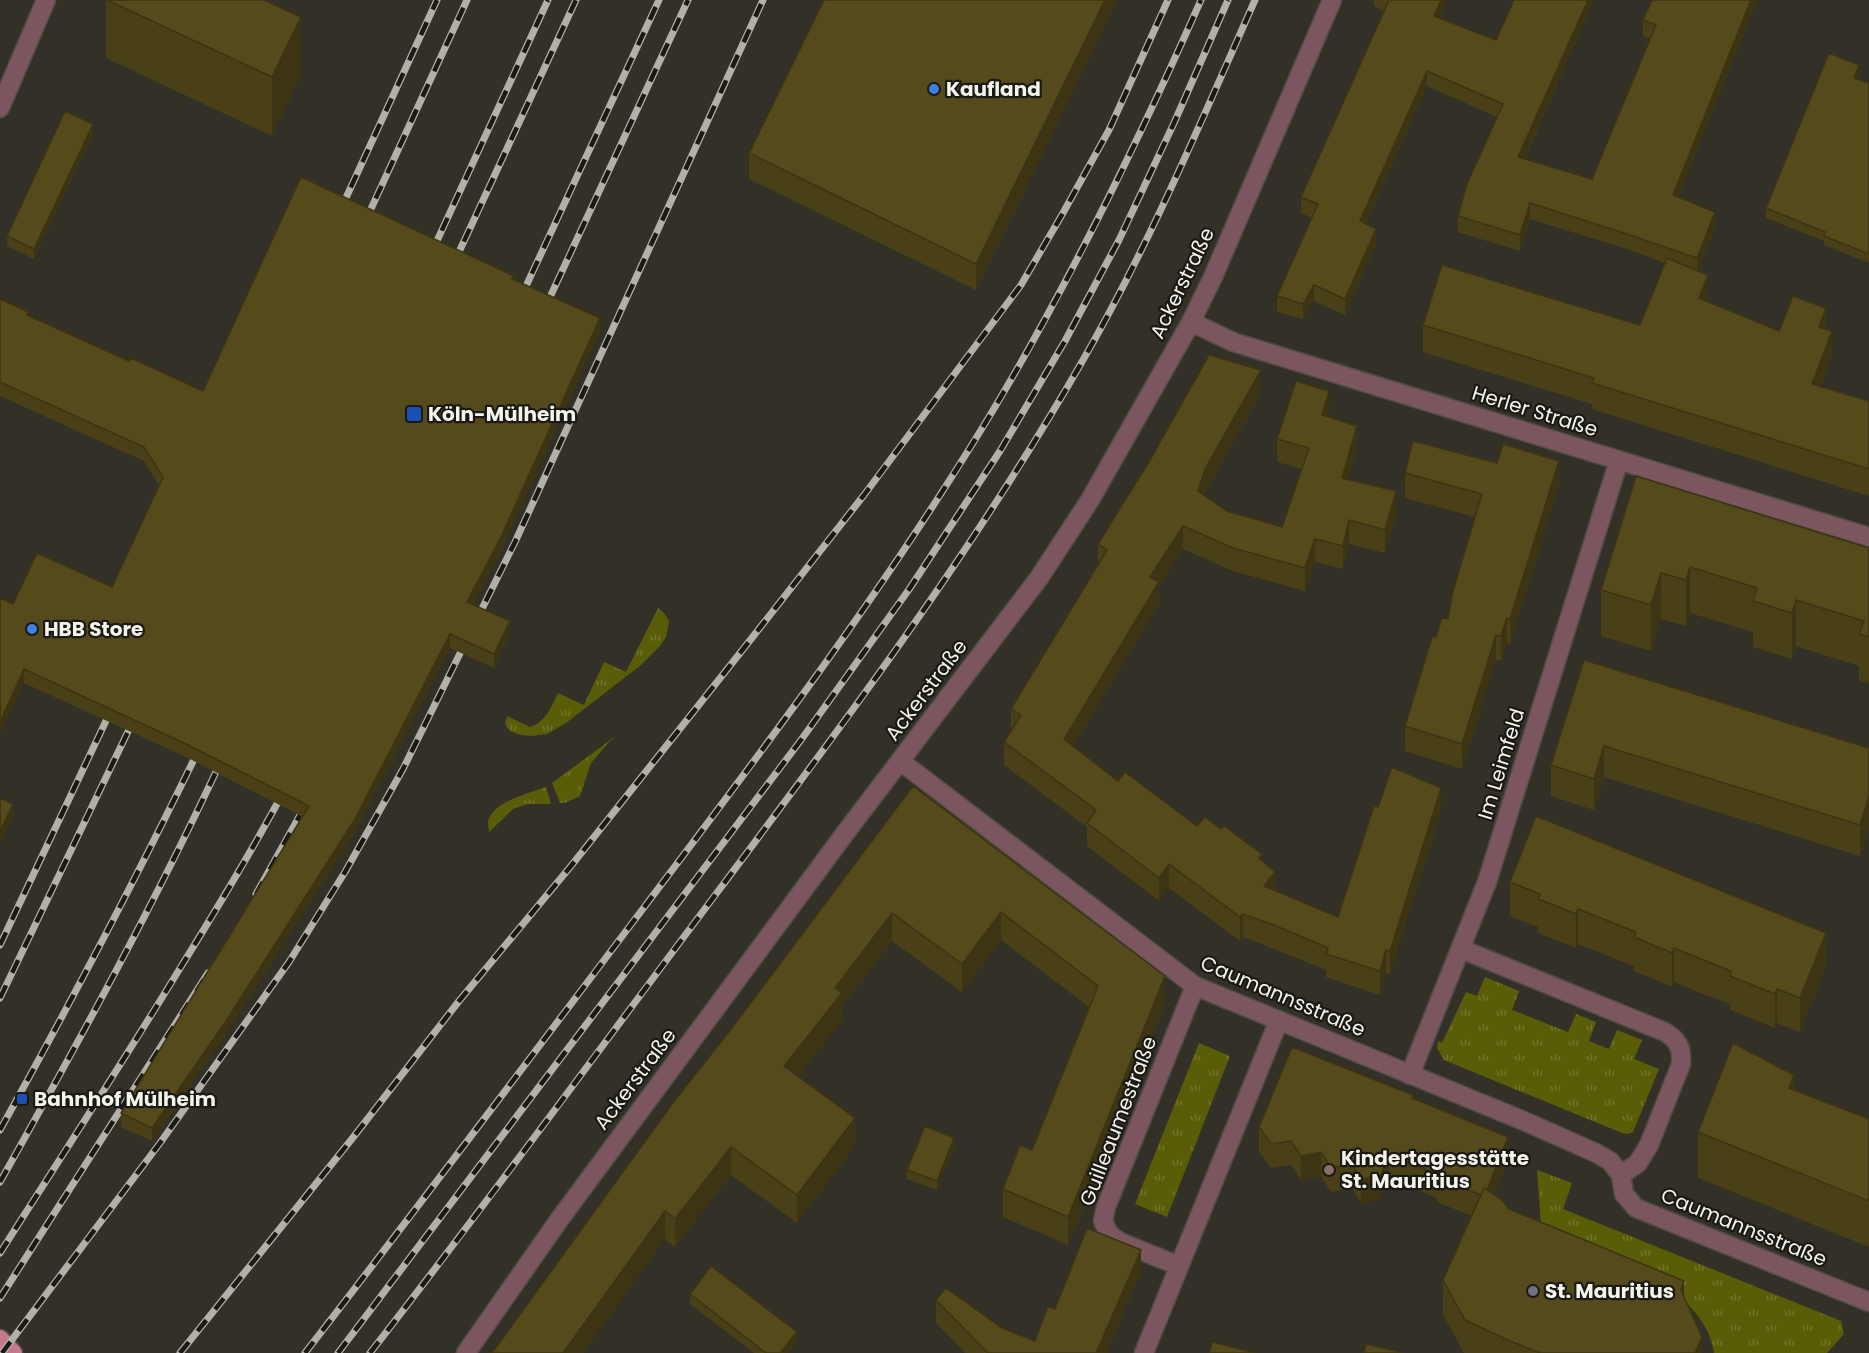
<svg xmlns="http://www.w3.org/2000/svg" width="1869" height="1353" viewBox="0 0 1869 1353" font-family="Poppins,sans-serif">
  <style>
    .grass { fill: url(#grass-tufts) }
    .lines { fill: none; stroke-linecap: round; stroke-linejoin: round }
    .minor-casing { stroke: #4e4c43; stroke-width: 21 }
    .major-casing { stroke: #4e4c43; stroke-width: 21 }
    .minor { stroke: #7b565f; stroke-width: 18 }
    .major { stroke: #c3798b; stroke-width: 18 }
    .rail-casing { stroke: #b2b1a9; stroke-width: 7 }
    .rail { stroke: #1a1914; stroke-width: 4.5; stroke-dasharray: 14; stroke-linecap: butt }
    .wall { fill: #494017 }
    .shaded-wall { fill: #3c3413 }
    .building { fill: #554a1b; stroke: #3c3413; stroke-width: 1.5 }
    .shop-dot { fill: #3f7fe0; stroke: #1a1914; stroke-width: 2 }
    .transit-dot { fill: #1a4fb4; stroke: #1a1914; stroke-width: 2 }
    .education-dot { fill: #8d6e63; stroke: #1a1914; stroke-width: 2 }
    .worship-dot { fill: #6b7280; stroke: #1a1914; stroke-width: 2 }
    .labels { text-anchor: middle; dominant-baseline: central; stroke-width: 4.5; stroke-linejoin: round; paint-order: stroke }
    .poi-label { font-size: 20px; font-weight: bold; fill: #f4f3ec; stroke: #1a1914; text-anchor: start }
    .street-label { font-size: 20px; fill: #f4f3ec; stroke: #1a1914 }
  </style>
  <defs>
    <pattern id="grass-tufts" width="24" height="20" patternUnits="userSpaceOnUse" patternTransform="scale(1.5)"><rect width="24" height="20" fill="#5a5d07"/><path d="M3 7l-1-3M5 7V3M7 7l1-3M15 17l-1-3M17 17v-4M19 17l1-3" fill="none" stroke="#72752b"/></pattern>
  </defs>
  <rect width="100%" height="100%" fill="#333127"/>
  <path class="grass" d="M658 608 664 613 669 621 666 637 660 646 641 665 566 723 547 734 531 736 521 735 510 731 505 724 507 716 530 727C546 722 551 707 558 693L584 705 604 662 626 672Z
    M620 733 610 741 591 763 580 796 565 803H560L552 783Z
    M546 787 551 804H527L513 809 489 832C489 829 488 825 488 822 491 802 530 793 546 787Z
    M1485 977 1519 991 1512 1010 1568 1032 1576 1014 1596 1022 1589 1041 1609 1049 1617 1030 1642 1040 1634 1059 1659 1069 1633 1132 1628 1134 1622 1133 1444 1060 1437 1048 1438 1041 1442 1043 1466 992 1477 996Z
    M1199 1043 1230 1056 1167 1217 1135 1204Z
    M1537 1170 1572 1183 1563 1209 1841 1321 1844 1334 1827 1353H1714C1711 1332 1700 1317 1686 1302L1542 1239Z"/>
  <g class="lines">
    <defs>
      <path id="minor" d="M0 108 46 0
        M1191 322 1233 342 1869 537
        M900 761 1195 986 1524 1121 1596 1153 1610 1161 1621 1175 1624 1194 1636 1208 1869 1302
        M1461 949 1665 1032C1679 1041 1682 1048 1681 1064L1649 1145 1638 1163 1621 1175
        M1410 1075 1487 882 1619 460
        M1179 1266 1120 1242 1109 1234 1103 1221 1106 1207 1195 986
        M466 1353 559 1220 846 832 1039 578 1090 500 1191 322 1213 277 1332 0
        M1144 1353 1279 1020"/>
      <path id="major" d="M0 1339 13 1353"/>
    </defs>
    <use href="#minor" class="minor-casing"/>
    <use href="#major" class="major-casing"/>
    <use href="#minor" class="minor"/>
    <use href="#major" class="major"/>
    <defs>
      <path id="rail" d="M339 213 437 0
        M364 224 467 0
        M430 256 548 0
        M452 267 576 0
        M520 299 659 0
        M544 310 688 0
        M256 894 309 799
        M0 945 113 706
        M0 998 135 717
        M0 1130C70 1004 138 875 201 745
        M0 1182C78 1043 155 903 222 759
        M0 1253C61 1157 123 1062 182 965 218 907 253 849 285 789
        M0 1298 208 973
        M2 1353 160 1143 289 962 345 872 403 769 515 542 763 0
        M180 1353 355 1135 459 1001 571 866 744 648 864 495 1021 285 1063 213 1109 130 1168 0
        M305 1353C419 1206 530 1058 642 910 757 758 872 606 973 443 1060 303 1134 151 1201 0
        M338 1353 801 740 910 588 1000 451 1065 341 1119 240 1174 123 1228 0
        M370 1353C484 1207 593 1058 704 910 836 734 969 558 1079 367 1147 250 1200 124 1255 0"/>
    </defs>
    <use href="#rail" class="rail-casing"/>
    <use href="#rail" class="rail"/>
  </g>
  <path class="wall" d="M106 0 301 76 272 136 106 58Z
    M1118 0 976 290 749 179V153Z
    M1374 0H1447L1440 18 1496 40 1594 0 1525 158 1592 179 1650 38 1643 36V20L1758 0 1678 197 1715 228 1698 271 1708 302 1779 331 1826 329 1832 358 1821 386 1869 401V496L1592 409V404L1423 352V325H1640L1665 263 1627 249 1530 219 1520 251 1458 232V216L1497 117 1427 86 1366 224 1376 244 1345 315 1314 301 1303 319 1277 312V296L1312 218 1301 213V197L1384 11 1374 6Z
    M1859 74 1858 79 1869 83V263L1824 245V241L1766 218V208Z
    M93 133 34 259 7 246V236Z
    M514 279 600 331 500 553 473 605 510 635 494 668 450 648 355 832 224 1037 152 1141 121 1127V1113L303 817 186 757 24 683 13 604 112 587 159 485 144 461 0 396V299L28 315 129 361 203 391Z
    M1261 393 1204 495 1227 511 1282 527 1302 469 1277 462V439L1329 414 1328 417 1357 449 1348 479 1396 514 1385 553 1349 544 1343 569 1315 562 1305 591 1233 571 1183 549 1159 587V605L1073 747 1118 781 1197 826 1262 860 1275 891 1338 917 1378 807 1441 811 1390 974 1386 973 1380 995 1326 977V970L1274 949 1243 937 1240 941 1169 888 1159 901 1087 846V827L1004 765V742L1011 731V709L1098 565V544Z
    M1405 473 1559 486 1510 644 1507 643 1501 661 1496 660 1462 769 1405 751V726L1436 637 1448 619 1475 517 1405 498Z
    M1636 476 1869 548V683L1859 680V666L1796 646 1792 659 1753 647V632L1690 613 1686 626 1661 619 1651 651 1601 636V590Z
    M1584 660 1869 748V827L1860 856 1604 777 1594 810 1551 796V765Z
    M913 786 1165 1004 1068 1245 1003 1217V1189L1032 1150 1089 1007 1001 940 962 992 892 941 842 1007V1021L798 1076 855 1146 797 1223 731 1175 675 1247 665 1239 583 1353 732 1028Z
    M1510 882 1826 967 1800 1032 1777 1023 1775 1028 1730 1010V1004L1701 993 1674 982 1672 987 1634 971V966L1578 944 1576 948 1538 933V927L1510 916Z
    M1794 1089 1869 1119V1247L1698 1178V1132Z
    M1413 1099 1508 1161 1494 1195 1509 1209 1684 1298 1702 1353H1464L1443 1314V1280L1472 1216 1437 1202V1198L1389 1179 1381 1199 1361 1203 1352 1188 1331 1192 1321 1176 1301 1180 1291 1165 1271 1168 1259 1151V1127Z
    M954 1147 937 1190 907 1179V1170Z
    M1141 1272 1107 1353H965L936 1323V1300L1035 1341 1055 1309Z
    M690 1294 797 1341 788 1353H754L690 1304Z"/>
  <path class="shaded-wall" d="M1105 0H1118L976 290V264Z
    M1441 0H1447L1434 32V16Z
    M1588 0H1594L1518 172V157Z
    M1751 0H1758L1673 211V195Z
    M301 17V76L272 136V77Z
    M1859 65V74L1854 87V78Z
    M1427 71V86L1360 237V221Z
    M93 124V133L34 259V249Z
    M1530 203V219L1520 251V235Z
    M1715 212V228L1697 274V258Z
    M1376 229V244L1345 315V299Z
    M1708 275V301L1699 324V298Z
    M1314 285V301L1303 319V304Z
    M1826 308V334L1819 327Z
    M600 318V331L500 553 467 616V602Z
    M1832 331V358L1812 410V384Z
    M1261 370V393L1205 492 1198 514V491L1205 469Z
    M1329 391V414L1322 438V415Z
    M1357 426V449L1342 501V478Z
    M1559 461V486L1510 644V619Z
    M1396 491V514L1385 553V530Z
    M1349 520V544L1343 569V546Z
    M1183 526V549L1159 587V605L1064 763V739L1150 577Z
    M1315 539V562L1305 591V568Z
    M1690 567V613L1686 626V580Z
    M1661 573V619L1651 651V605Z
    M1796 600V646L1792 659V613Z
    M1507 618V643L1501 661V636Z
    M510 621V635L494 668V654Z
    M450 634V648L355 832 224 1037 152 1141V1128Z
    M1496 635V660L1462 769V744Z
    M24 669V683L0 735V722Z
    M1604 746V777L1594 810V779Z
    M1441 788V811L1390 974V951Z
    M1869 796V827L1860 856V825Z
    M13 804V818L0 845V832Z
    M1169 864V888L1159 901V878Z
    M1275 872V895L1264 886Z
    M1578 909V944L1576 948V914Z
    M1001 912V940L962 992V964Z
    M892 913V941L842 1007V1021L784 1094V1066L835 988Z
    M1243 914V937L1240 941V917Z
    M1826 933V967L1800 1032V998Z
    M1674 948V982L1672 987V953Z
    M1386 950V973L1380 995V971Z
    M1165 976V1004L1068 1245V1217Z
    M1777 989V1023L1775 1028V994Z
    M1794 1075V1121L1789 1088Z
    M855 1118V1146L797 1223V1195Z
    M1508 1137V1161L1484 1221V1197Z
    M954 1138V1147L937 1190V1181Z
    M731 1147V1175L675 1247V1219Z
    M1321 1152V1176L1301 1180V1156Z
    M1389 1155V1179L1381 1199 1361 1203V1179Z
    M665 1211V1239L583 1353H563Z
    M1141 1250V1272L1107 1353H1096Z
    M1684 1281V1315L1681 1290Z
    M797 1332V1341L788 1353H780Z
    M1702 1337V1353H1695Z"/>
  <path class="building" d="M107 0H264L301 17 272 77Z
    M824 0H1105L976 264 749 153Z
    M1389 0H1441L1434 16 1496 40 1514 0H1588L1518 157 1592 179 1656 25 1643 20 1652 0H1751L1673 195 1715 212 1697 258 1627 234 1530 203 1520 235 1458 216 1467 184 1503 104 1427 71 1360 221 1376 229 1345 299 1314 285 1303 304 1277 296 1318 204 1301 197Z
    M1829 53 1859 65 1854 78 1869 83V254L1824 236 1825 232 1766 208Z
    M65 111 93 124 34 249 7 236Z
    M301 177 514 276 512 279 600 318 500 539 467 602 510 621 494 654 450 634 355 819 224 1024 152 1128 121 1113 309 806 186 744 24 669 0 722V598L13 604 37 553 112 587 163 477 144 447 0 382V299L28 312 27 315 129 361 131 358 203 391Z
    M1667 258 1708 275 1699 298 1779 331 1793 296 1826 308 1819 327 1832 331 1812 384 1869 401V469L1592 383 1594 378 1423 325 1442 265 1640 325Z
    M1209 355 1261 370 1205 469 1198 491 1227 511 1282 527 1309 448 1277 439 1296 381 1329 391 1322 415 1357 426 1342 478 1396 491 1385 530 1349 520 1343 546 1315 539 1305 568 1233 548 1183 526 1150 577 1159 582 1064 739 1118 781 1125 772 1197 826 1205 817 1221 829 1224 826 1262 854 1259 858 1275 872 1264 886 1338 917 1374 806 1378 807 1392 767 1441 788 1390 951 1386 950 1380 971 1326 954 1328 948 1274 925 1243 914 1240 917 1169 864 1159 878 1087 823 1096 810 1004 742 1021 715 1011 709 1107 550 1098 544 1150 460Z
    M1413 441 1497 463 1503 444 1559 461 1510 619 1507 618 1501 636 1496 635 1462 744 1405 726 1432 637H1436L1442 618 1448 619 1453 591 1482 494 1405 473Z
    M1636 476 1869 548V637L1859 634 1864 621 1796 600 1792 613 1753 601 1757 588 1690 567 1686 580 1661 573 1651 605 1601 590Z
    M1584 660 1869 748V796L1860 825 1604 746 1594 779 1551 765Z
    M913 786 1165 976 1068 1217 1003 1189 1020 1145 1032 1150 1098 986 1001 912 962 964 892 913 835 988 842 993 784 1066 855 1118 797 1195 731 1147 675 1219 665 1211 563 1353H492L675 1100 732 1028Z
    M0 798 13 804 0 832Z
    M1536 816 1826 933 1800 998 1777 989 1775 994 1730 976 1731 971 1701 959 1674 948 1672 953 1634 937 1636 932 1578 909 1576 914 1538 899 1540 894 1510 882Z
    M1733 1043 1794 1075 1789 1088 1869 1119V1201L1698 1132Z
    M1292 1047 1413 1095 1412 1098 1508 1137 1487 1190 1484 1188 1481 1195 1437 1178 1438 1174 1389 1155 1381 1175 1361 1179 1352 1164 1331 1168 1321 1152 1301 1156 1291 1141 1271 1144 1259 1127Z
    M925 1126 954 1138 937 1181 907 1170Z
    M1484 1188 1502 1200 1509 1209 1684 1281 1681 1290 1702 1337 1695 1353H1540L1510 1341 1465 1320 1443 1280Z
    M1087 1228 1141 1250 1096 1353H988L936 1300 946 1288 1002 1328 1035 1341 1048 1306 1055 1309Z
    M711 1266 797 1332 780 1353H766L690 1294Z
    M1212 1342 1256 1353H1209Z
    M1366 1344 1404 1353H1364Z"/>
  <g class="shop-dot">
    <circle cx="934" cy="89" r="6"/>
    <circle cx="32" cy="629" r="6"/>
  </g>
  <g class="transit-dot">
    <rect x="406" y="406" width="16" height="16" rx="3"/>
    <rect x="16" y="1093" width="12" height="12" rx="3"/>
  </g>
  <circle class="education-dot" cx="1329" cy="1170" r="6"/>
  <circle class="worship-dot" cx="1533" cy="1291" r="6"/>
  <g class="labels">
    <g class="poi-label">
      <text x="946" y="89">Kaufland</text>
      <text x="428" y="414">Köln-Mülheim</text>
      <text x="44" y="629">HBB Store</text>
      <text x="34" y="1099">Bahnhof Mülheim</text>
      <text x="1341" y="1158">Kindertagesstätte<tspan x="1341" dy="23">St. Mauritius</tspan></text>
      <text x="1545" y="1291">St. Mauritius</text>
    </g>
    <g class="street-label">
      <text transform="translate(1182 283) rotate(-64)">Ackerstraße</text>
      <text transform="translate(1535 411) rotate(17)">Herler Straße</text>
      <text transform="translate(926 690) rotate(-53)">Ackerstraße</text>
      <text transform="translate(1501 764) rotate(-73)">Im Leimfeld</text>
      <text transform="translate(1283 996) rotate(23)">Caumannsstraße</text>
      <text transform="translate(635 1079) rotate(-53)">Ackerstraße</text>
      <text transform="translate(1118 1121) rotate(-69)">Guilleaumestraße</text>
      <text transform="translate(1744 1227) rotate(22)">Caumannsstraße</text>
    </g>
  </g>
</svg>
